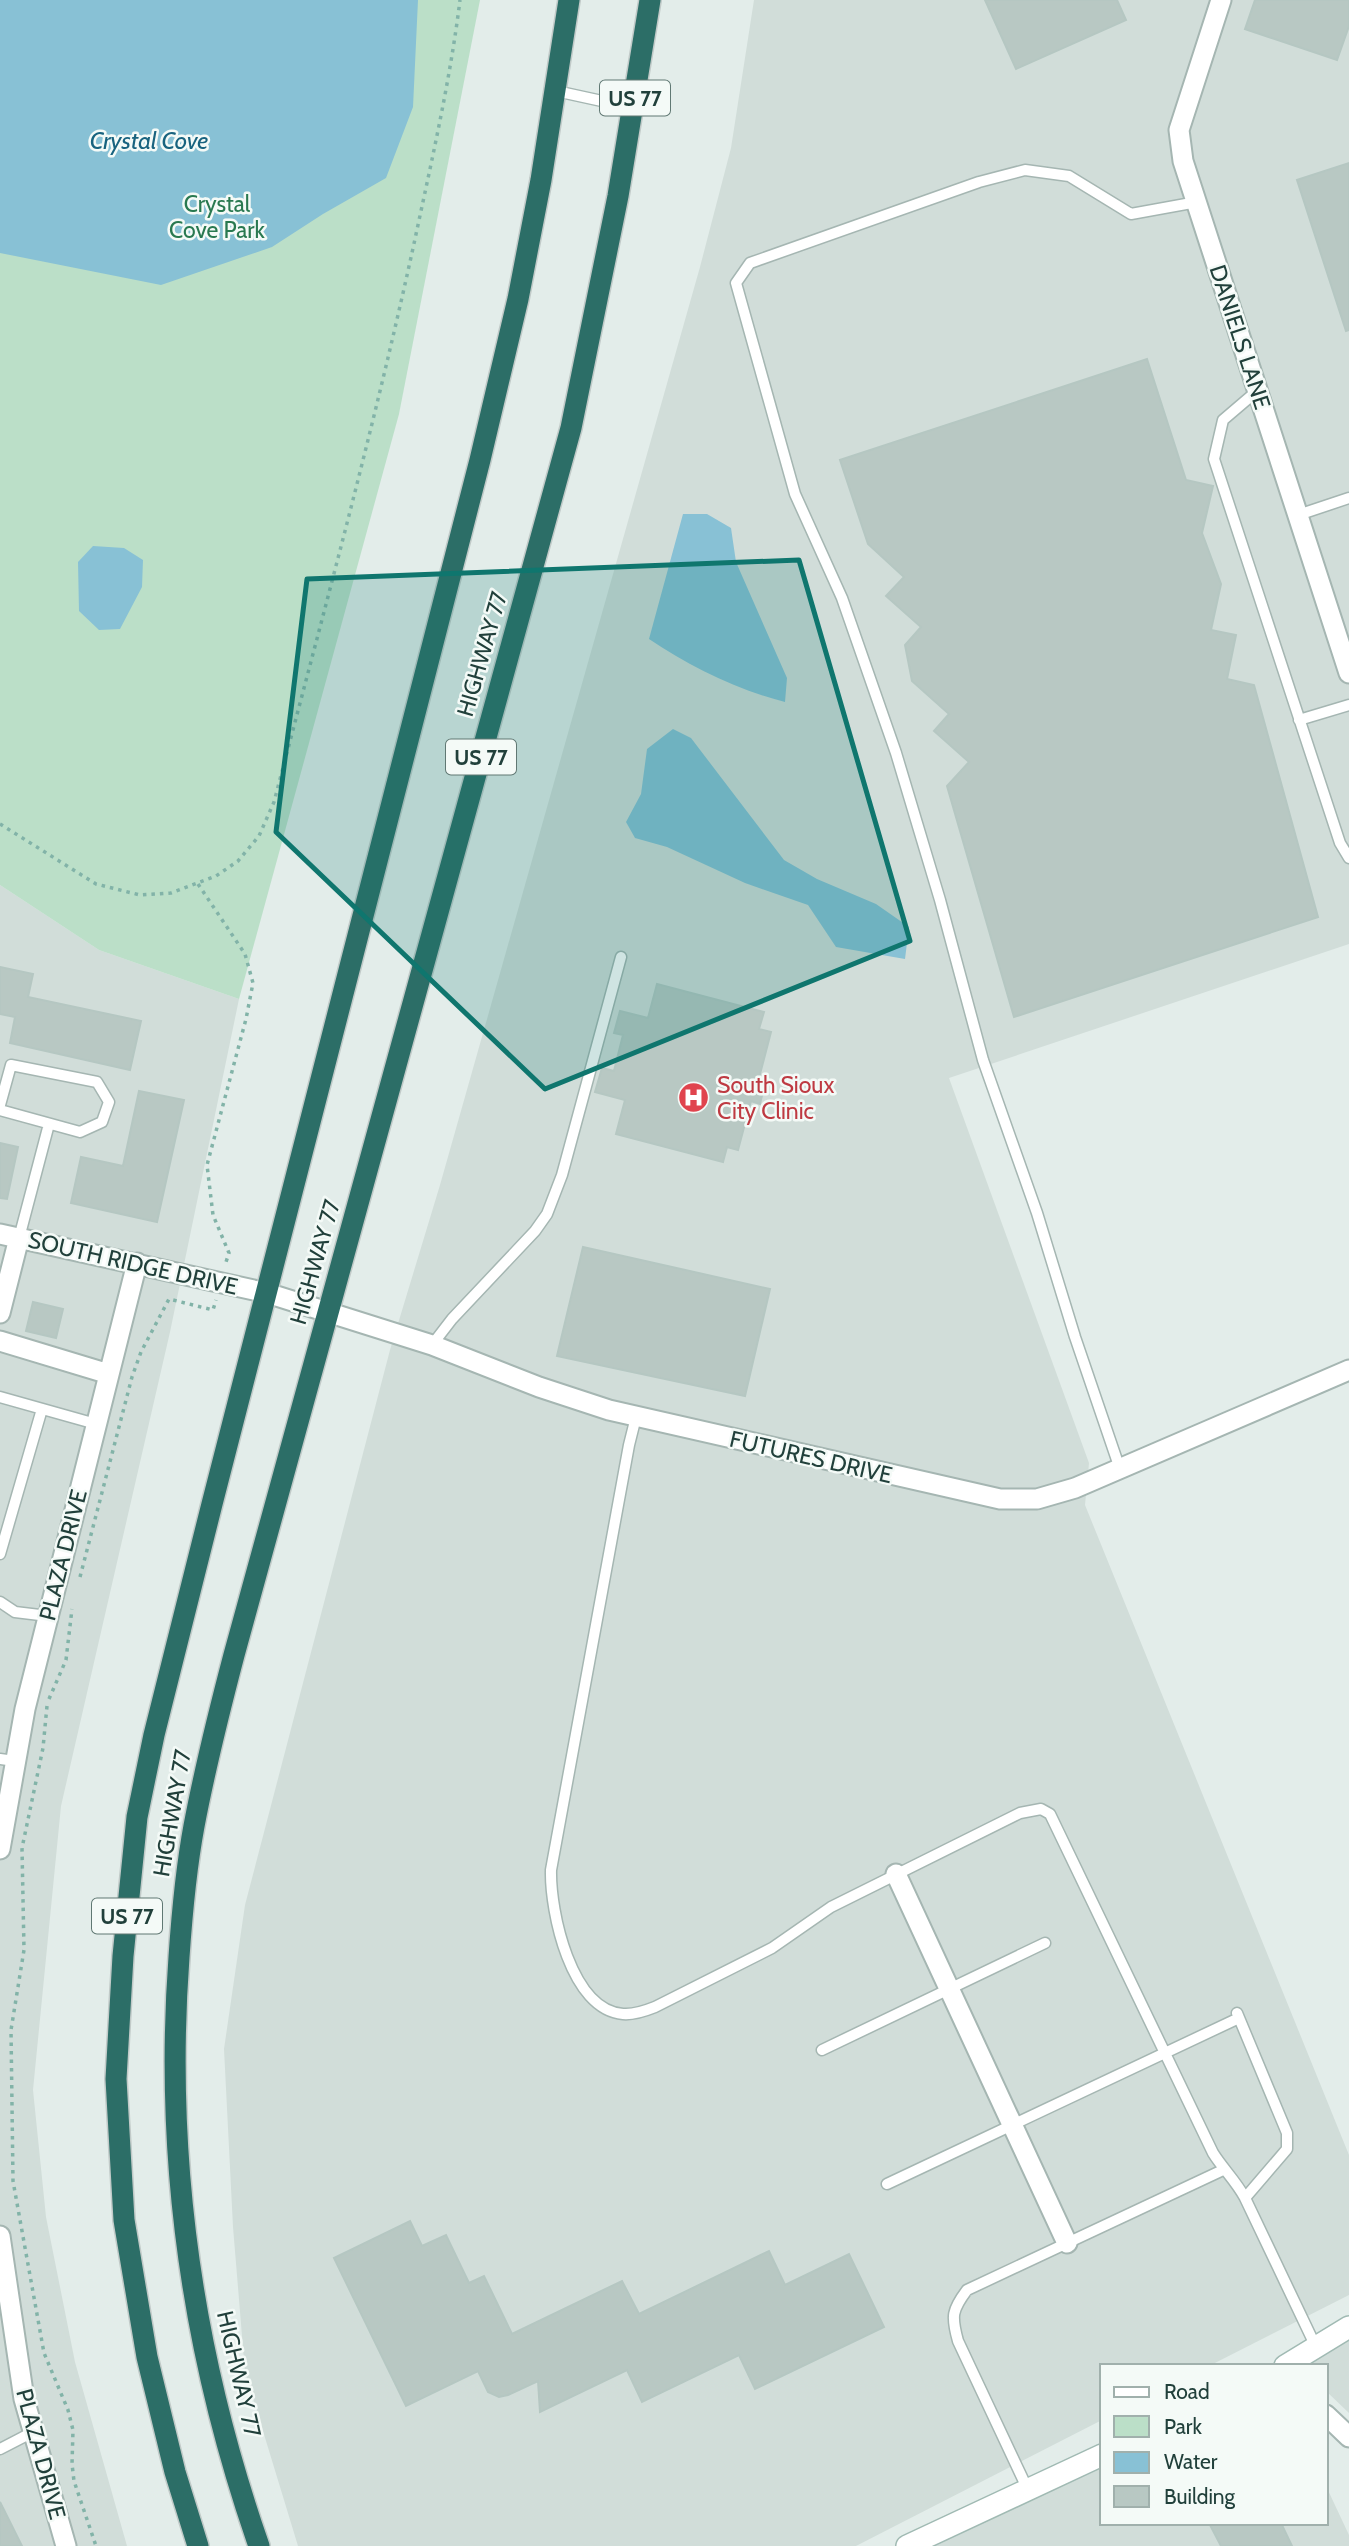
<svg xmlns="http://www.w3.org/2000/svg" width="1349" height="2546" viewBox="0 0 1349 2546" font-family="Cabin,sans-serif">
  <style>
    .built { fill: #d1ddd9 }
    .green { fill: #bbdfc8 }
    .water { fill: #88c1d5 }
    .building { fill: #b8c8c3; stroke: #b5c7c2; stroke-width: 2 }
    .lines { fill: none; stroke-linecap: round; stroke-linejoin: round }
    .lane-casing { stroke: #a5b6b2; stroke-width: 13 }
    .street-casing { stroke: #a5b6b2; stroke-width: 23 }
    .secondary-casing { stroke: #a0bab3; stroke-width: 24 }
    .highway-casing { stroke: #c1cac8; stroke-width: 24 }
    .path { stroke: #82b3a8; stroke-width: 3.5; stroke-dasharray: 3.5 5; stroke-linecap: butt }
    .lane { stroke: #fff; stroke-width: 10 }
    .street { stroke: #fff; stroke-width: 19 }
    .secondary { stroke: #fff; stroke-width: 21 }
    .highway { stroke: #2c6e67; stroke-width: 21 }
    .marked { fill: #0f766e; fill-opacity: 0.2; stroke: #0f766e; stroke-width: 5; stroke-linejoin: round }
    .labels { text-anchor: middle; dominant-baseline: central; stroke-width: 5; stroke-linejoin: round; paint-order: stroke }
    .shield { fill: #f4faf7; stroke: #607873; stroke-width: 2 }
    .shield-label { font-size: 21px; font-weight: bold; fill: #21403b }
    .park-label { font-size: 23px; fill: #297950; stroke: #f4faf7 }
    .street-label { font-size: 23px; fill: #21403b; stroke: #f4faf7 }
    .health-label { font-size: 23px; fill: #be3a42; stroke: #f4faf7; text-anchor: start }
    .water-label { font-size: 24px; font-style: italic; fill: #18637f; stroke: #f4faf7 }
  </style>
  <rect width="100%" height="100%" fill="#e3edea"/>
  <path class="built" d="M754 0H1349V944L949 1078 1089 1463 1085 1505 1349 2155V2295L1209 2366H1102V2420L856 2546H298L245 2372 233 2227 224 2049 245 1905 390 1350 440 1185 700 267 731 148Z
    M0 885 99 950 239 999 170 1332 61 1806 33 2090 46 2217 75 2362 127 2546H0Z
    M1349 2339V2413L1326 2391V2366H1304Z
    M1102 2464V2523H1326V2486L1349 2535V2546H930Z"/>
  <path class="green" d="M0 0H480L399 414 239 999 99 950 0 885Z"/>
  <path class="water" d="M0 0H418L413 107 386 178 323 214 272 247 161 285 0 253Z
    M683 514H707L731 528 736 562 787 678 785 702C737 690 689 666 649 639Z
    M93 546 124 548 143 560 142 587 120 629 99 630 79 611 78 562Z
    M673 729 691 738 784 860 817 879 876 904 909 927 905 959 836 947 808 905 745 883 667 847 635 838 626 822 641 794 647 749Z"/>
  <path class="building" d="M985 0H1117L1126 20 1016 69Z
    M1255 0H1349V26L1337 60 1245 29Z
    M1349 163V330L1346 331 1297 180Z
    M1147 359 1186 480 1213 486 1202 533 1221 584 1211 630 1236 635 1227 679 1254 685 1318 917 1014 1017 947 786 969 762 934 731 949 714 912 681 905 645 921 627 886 596 904 577 868 544 840 460Z
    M0 967 33 974 28 997 141 1021 130 1070 10 1043 15 1017 0 1014Z
    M657 984 764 1012 759 1029 771 1032 759 1078 766 1079 760 1104 751 1101 738 1150 727 1147 723 1162 616 1134 625 1100 595 1092 602 1068 614 1071 623 1035 614 1033 620 1011 648 1018Z
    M139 1091 184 1100 157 1222 71 1203 81 1157 123 1166Z
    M0 1143 18 1147 7 1199 0 1198Z
    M583 1247 770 1289 745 1396 557 1356Z
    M33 1302 63 1309 56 1338 26 1331Z
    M410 2221 422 2246 446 2235 469 2283 484 2276 512 2334 622 2281 639 2314 769 2251 785 2285 849 2254 884 2327 755 2389 739 2355 642 2402 627 2370 540 2412 538 2381 508 2395 499 2397 488 2392 478 2371 406 2406 334 2258Z
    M0 2502 22 2546H0Z
    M1209 2523H1281L1292 2546H1221Z"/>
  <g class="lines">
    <defs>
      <path id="lane" d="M556 91 634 108
        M1257 391 1223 420 1214 459 1340 843 1349 858
        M1298 515 1349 498
        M1299 720 1349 705
        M0 1105 11 1065 97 1082 109 1102 102 1122 80 1132 0 1110
        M19 1238 49 1124
        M432 1345 452 1319 535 1231 547 1214 562 1175 621 957
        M0 1397 96 1424
        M636 1417 629 1445 551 1870C550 1912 571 2010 623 2014 634 2015 645 2011 655 2007L772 1948 831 1907 1020 1813 1041 1809 1050 1814 1213 2153C1223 2169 1236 2181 1245 2198L1316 2347
        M1120 1469 1075 1337 1037 1213 983 1060 940 900 896 753 842 598 795 494 736 283 750 263 979 182 1025 170 1069 176 1131 214 1197 202
        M0 1554 42 1409
        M0 1602 15 1612 48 1616
        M0 1759 15 1761
        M1237 2013 1287 2133V2149L1245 2198
        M822 2050 1045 1943
        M887 2184 1239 2018
        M0 2449 33 2432
        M1028 2490 958 2341C951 2316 952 2310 967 2290L1223 2170"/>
      <path id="street" d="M1221 0 1179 130 1183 161 1349 673
        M0 1234 267 1293 432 1345 539 1387 609 1410 1000 1499H1037L1075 1488 1349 1370
        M0 1313 19 1238
        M0 1341 109 1374
        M0 1849 25 1709 137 1263
        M896 1874 1067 2243
        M0 2236 24 2399 66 2546
        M1326 2415 1349 2437"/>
      <path id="secondary" d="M1285 2366 1349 2327
        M907 2546 1102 2455"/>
      <path id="highway" d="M198 2546 175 2472 147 2357 124 2220 116 2079 123 1956 137 1817 154 1735 212 1504 480 460 518 299 541 180 569 0
        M259 2546C192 2354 164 2160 179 1957 182 1913 186 1869 194 1826 205 1768 219 1712 234 1655L571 428 618 196 650 0"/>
    </defs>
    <use href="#lane" class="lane-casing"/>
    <use href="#street" class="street-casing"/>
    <use href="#secondary" class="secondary-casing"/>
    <use href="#highway" class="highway-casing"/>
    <path class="path" d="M0 824 96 884 140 895 171 893 216 876 238 861 259 836 274 802C323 615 374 428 415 239 432 159 450 81 460 0
      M198 884 245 954 253 983 246 1019 207 1165 213 1215 229 1253 225 1265
      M80 1577 132 1377 141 1352 169 1299 213 1310 216 1300
      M49 1699 66 1660 72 1609
      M47 1706 43 1748 22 1848 24 1950 11 2030 13 2181 44 2353 68 2410 73 2430 72 2464 74 2481 96 2546"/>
    <use href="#lane" class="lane"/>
    <use href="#street" class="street"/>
    <use href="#secondary" class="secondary"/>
    <use href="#highway" class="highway"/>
  </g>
  <path class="marked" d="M799 560 910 941 545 1089 276 832 307 579Z"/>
  <defs>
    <symbol id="hospital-disc" viewBox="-11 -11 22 22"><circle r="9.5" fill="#e0444e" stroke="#f4faf7"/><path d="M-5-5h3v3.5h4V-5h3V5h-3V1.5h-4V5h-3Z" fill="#fff"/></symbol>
  </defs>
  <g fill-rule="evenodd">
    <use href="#hospital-disc" x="676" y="1080" width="35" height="35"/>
  </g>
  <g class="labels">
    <g class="shield">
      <rect x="600" y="80.5" width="70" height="35" rx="5"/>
      <rect x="446" y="739.5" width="70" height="35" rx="5"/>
      <rect x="92" y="1898.5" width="70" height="35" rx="5"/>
    </g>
    <g class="shield-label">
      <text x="635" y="98">US 77</text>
      <text x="481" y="757">US 77</text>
      <text x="127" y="1916">US 77</text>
    </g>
    <g class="park-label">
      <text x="217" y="204">Crystal<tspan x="217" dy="26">Cove Park</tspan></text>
    </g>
    <g class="street-label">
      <text transform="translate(1240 337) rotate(72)">DANIELS LANE</text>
      <text transform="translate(482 654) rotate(-74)">HIGHWAY 77</text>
      <text transform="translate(315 1262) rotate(-74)">HIGHWAY 77</text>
      <text transform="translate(133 1263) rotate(13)">SOUTH RIDGE DRIVE</text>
      <text transform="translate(811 1457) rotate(13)">FUTURES DRIVE</text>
      <text transform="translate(63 1555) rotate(-76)">PLAZA DRIVE</text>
      <text transform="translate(172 1813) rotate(-80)">HIGHWAY 77</text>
      <text transform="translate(239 2374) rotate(77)">HIGHWAY 77</text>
      <text transform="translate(41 2454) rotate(75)">PLAZA DRIVE</text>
    </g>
    <g class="health-label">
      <text x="717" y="1085">South Sioux<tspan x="717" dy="26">City Clinic</tspan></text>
    </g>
    <g class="water-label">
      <text x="149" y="140">Crystal Cove</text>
    </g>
  </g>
  <rect x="1100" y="2364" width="228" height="161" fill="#f4faf7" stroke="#a0b0ac" stroke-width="2"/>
  <rect x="1114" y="2387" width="35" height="10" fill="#ffffff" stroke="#a0b0ac" stroke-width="2"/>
  <text x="1164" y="2399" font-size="21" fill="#21403b">Road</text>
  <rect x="1114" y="2416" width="35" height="21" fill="#bbdfc8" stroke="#a0b0ac" stroke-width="2"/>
  <text x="1164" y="2434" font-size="21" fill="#21403b">Park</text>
  <rect x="1114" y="2452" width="35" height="21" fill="#88c1d5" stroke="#a0b0ac" stroke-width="2"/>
  <text x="1164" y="2469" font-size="21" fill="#21403b">Water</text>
  <rect x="1114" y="2486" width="35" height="21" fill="#b8c8c3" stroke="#a0b0ac" stroke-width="2"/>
  <text x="1164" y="2504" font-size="21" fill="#21403b">Building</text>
</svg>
